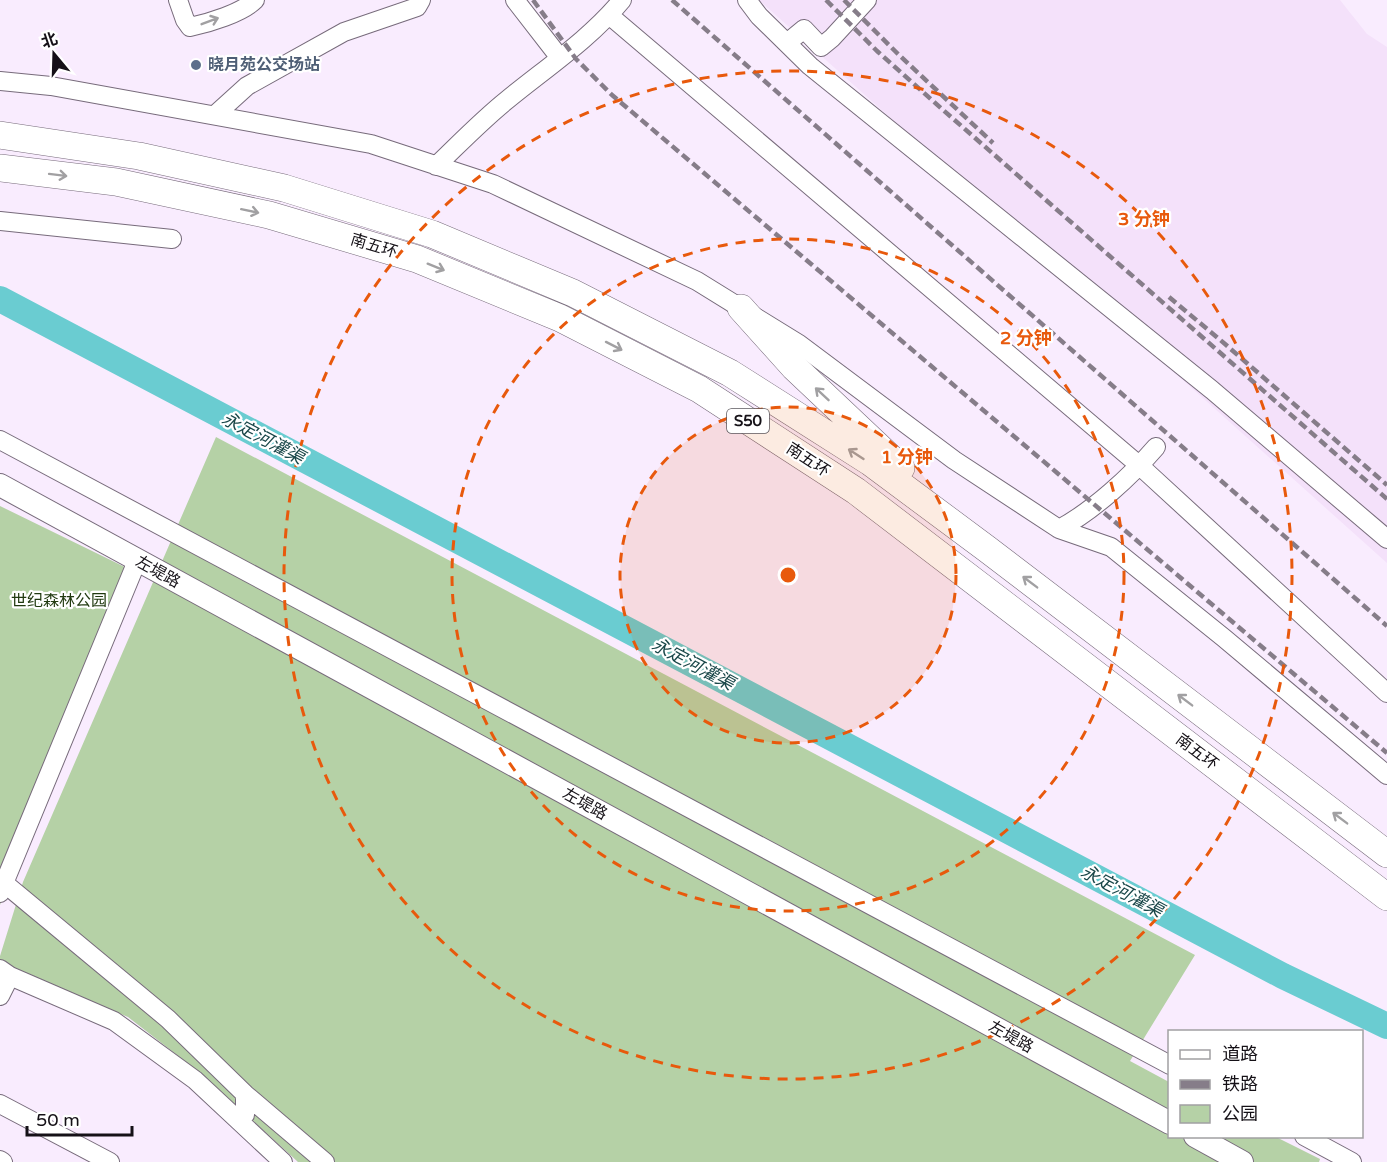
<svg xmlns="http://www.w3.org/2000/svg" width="1387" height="1162" viewBox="0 0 1387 1162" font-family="'Varela Round','Noto Sans SC',sans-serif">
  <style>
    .built { fill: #f4e1fa }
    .green { fill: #b5d1a6 }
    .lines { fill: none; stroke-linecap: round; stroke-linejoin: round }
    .river { stroke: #6accd1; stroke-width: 26 }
    .minor-casing { stroke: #776b7b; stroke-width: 20 }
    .major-casing { stroke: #776b7b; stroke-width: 24 }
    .highway-casing { stroke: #776b7b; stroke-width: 28 }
    .minor { stroke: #fff; stroke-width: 18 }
    .major { stroke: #fff; stroke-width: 22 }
    .highway { stroke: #fff; stroke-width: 27 }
    .rail { stroke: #867d89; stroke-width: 4.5; stroke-dasharray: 9 4.5; stroke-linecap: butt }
    .oneway { stroke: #a1a0a2 }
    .ring { fill: none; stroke: #e8590c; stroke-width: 3; stroke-dasharray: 10 8 }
    .service-dot { fill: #5c6f8a; stroke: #fff; stroke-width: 2 }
    .labels { text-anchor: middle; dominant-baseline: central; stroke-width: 4.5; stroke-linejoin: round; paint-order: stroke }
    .shield { fill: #fff; stroke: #5b585d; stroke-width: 1.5 }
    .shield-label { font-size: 15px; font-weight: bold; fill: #151117 }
    .service-label { font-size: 16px; font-weight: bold; fill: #4e5e75; stroke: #fff; text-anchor: start }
    .street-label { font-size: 16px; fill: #151117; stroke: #fff }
    .park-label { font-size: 16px; fill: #213a10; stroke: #fff }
    .water-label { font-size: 18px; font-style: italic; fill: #1a4749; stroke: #fff }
    .centre { fill: #e8590c; stroke: #fff; stroke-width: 3 }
    .ring-label { font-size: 18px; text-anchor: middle; font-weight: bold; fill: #e8590c; stroke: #fff; stroke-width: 4.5; stroke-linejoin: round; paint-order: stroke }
  </style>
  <rect width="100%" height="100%" fill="#f9ecfe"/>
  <path class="built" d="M759 0H1340L1367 34 1387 47V563Z"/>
  <path class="green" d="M216 437 1195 955 1130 1061 1169 1082 1170 1136 1276 1137 1320 1159 1319 1162H298L204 1076 128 1017 0 965V956L23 882Z
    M0 506 133 571 0 905Z"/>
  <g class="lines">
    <path class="river" d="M0 299 1283 976 1387 1026"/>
    <defs>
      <path id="minor" d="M178 0 185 20 190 27C209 23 242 13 255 0
        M515 0 560 58
        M747 0 759 16 810 66 1212 390 1387 539
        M609 15 1140 466 1387 693
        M787 43 804 29 821 47 832 38 867 0
        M0 81 51 86 371 144 493 184 697 281 799 344 954 460 1059 529 1111 547 1224 638 1387 775
        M215 115 247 86 344 32 417 7 421 0
        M436 166C459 144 482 120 507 100 546 68 590 39 622 0
        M0 221 172 239
        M0 440 1170 1065
        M1059 529C1093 511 1131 476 1156 447
        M0 882 4 883 168 1019 245 1094V1115
        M0 893 137 561
        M10 976 114 1021 195 1080 283 1162
        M0 996 10 976 0 969
        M245 1094 325 1162
        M0 1104 110 1162
        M1304 1136 1352 1162
        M0 1160 3 1162"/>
      <path id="major" d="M0 485 1170 1123
        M1195 1136 1242 1162"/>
      <path id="highway" d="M0 135 139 156 284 188 432 234 573 293 730 373 870 462 987 549 1387 854
        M0 168 116 182 269 215 417 259 560 318 699 389 856 491 1387 897
        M741 308 794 367 901 468"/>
    </defs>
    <use href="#minor" class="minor-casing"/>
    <use href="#major" class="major-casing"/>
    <use href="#highway" class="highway-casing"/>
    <use href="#minor" class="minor"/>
    <use href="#major" class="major"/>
    <use href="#highway" class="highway"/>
    <path class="rail" d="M533 0 576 59 612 95 1387 753
      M672 0 1387 626
      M826 0 877 51 942 109 1387 499
      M844 0 898 54 993 143
      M1169 297 1225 344 1387 485"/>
  </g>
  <defs><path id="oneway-shaft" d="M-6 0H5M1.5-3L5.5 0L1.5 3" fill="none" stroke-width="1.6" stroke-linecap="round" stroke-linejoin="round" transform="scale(1.5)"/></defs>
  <g class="oneway">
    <use href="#oneway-shaft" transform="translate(210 21) rotate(-21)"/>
    <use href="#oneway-shaft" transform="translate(58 175) rotate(7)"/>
    <use href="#oneway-shaft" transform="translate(250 211) rotate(12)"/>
    <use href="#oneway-shaft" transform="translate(436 267) rotate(22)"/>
    <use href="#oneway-shaft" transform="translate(614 346) rotate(27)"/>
    <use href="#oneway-shaft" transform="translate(822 394) rotate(-137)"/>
    <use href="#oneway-shaft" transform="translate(856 454) rotate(-147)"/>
    <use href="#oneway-shaft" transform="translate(1030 582) rotate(-143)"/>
    <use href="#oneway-shaft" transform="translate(1185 700) rotate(-143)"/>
    <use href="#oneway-shaft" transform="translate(1340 818) rotate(-143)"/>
  </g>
  <circle cx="788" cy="575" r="168" fill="#e8590c" fill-opacity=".12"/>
  <g class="ring">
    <circle cx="788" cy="575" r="168"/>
    <circle cx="788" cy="575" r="336"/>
    <circle cx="788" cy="575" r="504"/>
  </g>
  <circle class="service-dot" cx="196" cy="65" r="6"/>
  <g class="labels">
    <rect class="shield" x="727" y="409" width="42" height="24" rx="4.5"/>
    <g class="shield-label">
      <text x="748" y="421">S50</text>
    </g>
    <g class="service-label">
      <text x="208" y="65">晓月苑公交场站</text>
    </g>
    <g class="street-label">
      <text transform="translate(374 246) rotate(17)">南五环</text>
      <text transform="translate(808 460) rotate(33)">南五环</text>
      <text transform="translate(158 572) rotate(29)">左堤路</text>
      <text transform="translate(1197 752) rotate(37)">南五环</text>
      <text transform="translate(585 804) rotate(29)">左堤路</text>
      <text transform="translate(1011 1037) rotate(29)">左堤路</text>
    </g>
    <g class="park-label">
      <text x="59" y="601">世纪森林公园</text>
    </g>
    <g class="water-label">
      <text transform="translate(263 438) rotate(28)">永定河灌渠</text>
      <text transform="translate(693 664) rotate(28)">永定河灌渠</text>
      <text transform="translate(1122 891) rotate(28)">永定河灌渠</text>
    </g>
  </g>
  <circle cx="788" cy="575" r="9" class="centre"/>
  <g class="ring-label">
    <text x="1144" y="225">3 分钟</text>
    <text x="1026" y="344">2 分钟</text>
    <text x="907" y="463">1 分钟</text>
  </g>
  <rect x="1168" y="1030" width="195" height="108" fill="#ffffff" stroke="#a1a0a2" stroke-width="1.5"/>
  <rect x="1180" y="1050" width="30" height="9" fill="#ffffff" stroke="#a1a0a2" stroke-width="1.5"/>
  <text x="1222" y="1060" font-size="18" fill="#151117">道路</text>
  <rect x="1180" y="1080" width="30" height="9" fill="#867d89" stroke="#a1a0a2" stroke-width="1.5"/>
  <text x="1222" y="1090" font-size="18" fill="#151117">铁路</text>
  <rect x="1180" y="1105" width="30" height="18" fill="#b5d1a6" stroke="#a1a0a2" stroke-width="1.5"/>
  <text x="1222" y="1120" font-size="18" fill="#151117">公园</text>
  <g transform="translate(54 54) rotate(341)" stroke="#ffffff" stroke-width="4.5" paint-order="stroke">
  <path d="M0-4.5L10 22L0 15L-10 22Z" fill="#151117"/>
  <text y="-9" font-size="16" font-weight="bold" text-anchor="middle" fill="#151117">北</text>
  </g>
  <path d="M27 1126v9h105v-9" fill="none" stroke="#151117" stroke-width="3"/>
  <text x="36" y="1126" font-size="18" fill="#151117" stroke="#ffffff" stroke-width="4.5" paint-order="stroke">50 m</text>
</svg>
